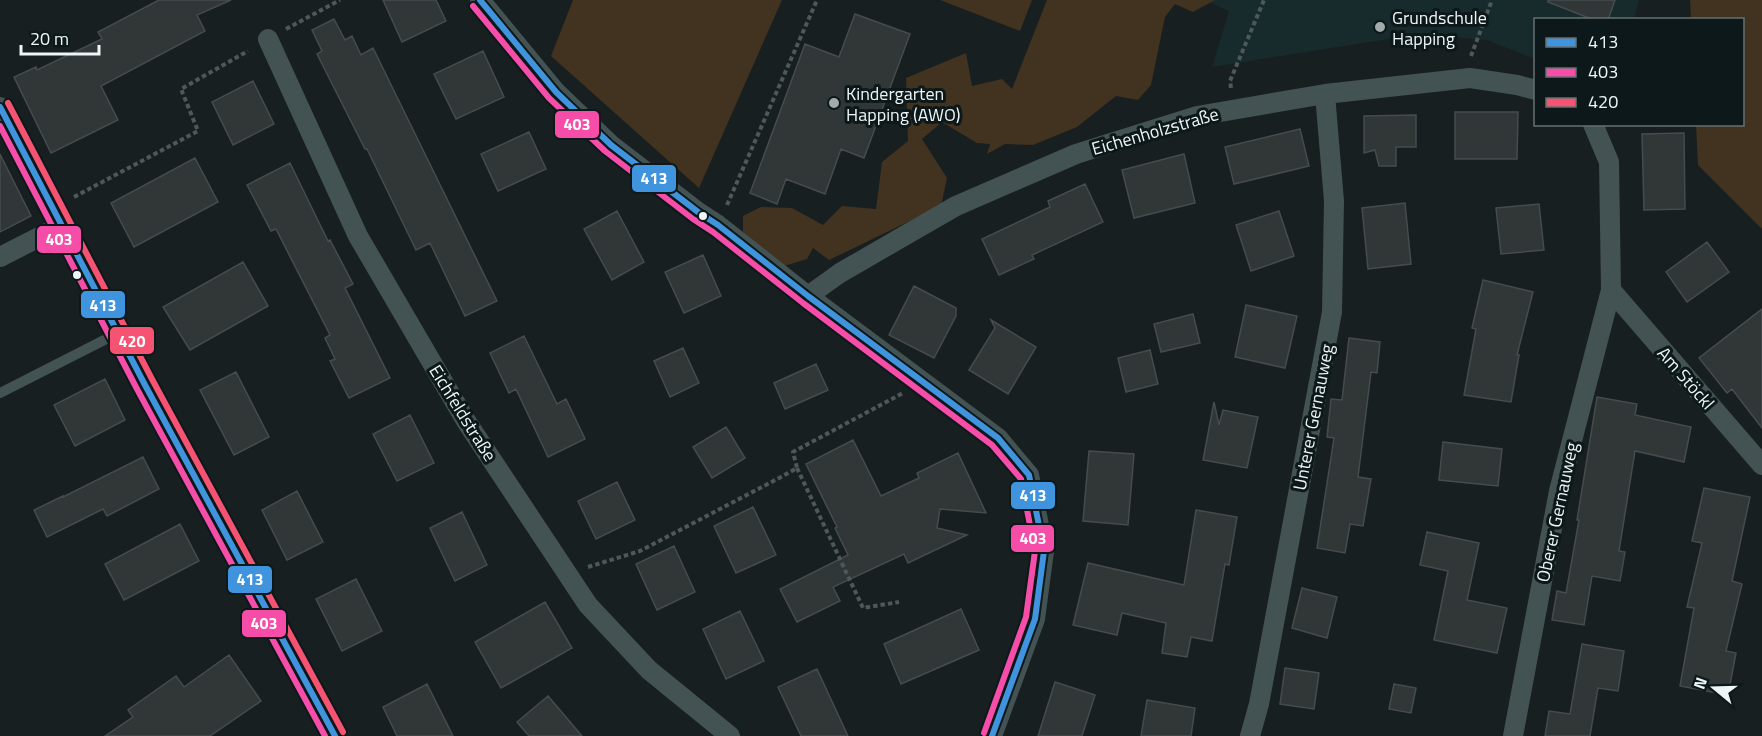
<svg xmlns="http://www.w3.org/2000/svg" width="1762" height="736" viewBox="0 0 1762 736" font-family="'Titillium Web',sans-serif">
  <style>
    .built { fill: #172a2c }
    .green { fill: #423220 }
    .building { fill: #313637; stroke: #464c4d; stroke-width: 1.5 }
    .lines { fill: none; stroke-linecap: round; stroke-linejoin: round }
    .path { stroke: #4d5859; stroke-width: 4; stroke-dasharray: 4.5 3; stroke-linecap: butt }
    .lane { stroke: #435253; stroke-width: 10 }
    .street { stroke: #435253; stroke-width: 20 }
    .bus-1-casing { stroke: #0c1819; stroke-width: 10 }
    .bus-2-casing { stroke: #0c1819; stroke-width: 10 }
    .bus-3-casing { stroke: #0c1819; stroke-width: 10 }
    .bus-1 { stroke: #4094de; stroke-width: 6 }
    .bus-2 { stroke: #f54da8; stroke-width: 6 }
    .bus-3 { stroke: #f65372; stroke-width: 6 }
    .poi-dot { fill: #a2aaab; stroke: #0c1819; stroke-width: 2 }
    .bus-dot { fill: #edf5f6; stroke: #0c1819; stroke-width: 2 }
    .labels { text-anchor: middle; dominant-baseline: central; stroke-width: 6; stroke-linejoin: round; paint-order: stroke }
    .poi-label { font-size: 18px; fill: #edf5f6; stroke: #0c1819; text-anchor: start }
    .street-label { font-size: 18px; fill: #edf5f6; stroke: #0c1819 }
    .line-badge { stroke: #0c1819; stroke-width: 2 }
    .badge-label { font-size: 16px; text-anchor: middle; font-weight: bold; fill: #fff }
  </style>
  <rect width="100%" height="100%" fill="#181f20"/>
  <path class="built" d="M1204 0H1639L1634 19 1536 20 1535 59 1487 40 1420 34 1212 67 1229 11Z"/>
  <path class="green" d="M573 0H782L699 188 551 56Z
    M940 0H1032L1020 31Z
    M1047 0H1215L1193 12 1175 4 1165 17 1151 85 1138 100 1116 96 1077 127 1033 145 1005 144 987 154 990 144 977 143 942 122 922 139 947 178 941 206 829 260 813 248 807 259 784 266 752 243 743 232V216L761 207 792 208 823 225 842 206 876 209 882 162 908 141 906 78 966 53 972 86 1002 79 1012 89Z
    M1690 0H1762V229L1698 165 1696 125 1742 124V20L1691 19Z"/>
  <path class="building" d="M159 0H231L197 15 205 31 101 86 118 120 51 153 14 77 36 67 37 70 102 39 98 32Z
    M383 0H436L446 21 402 42Z
    M1548 0H1615L1608 20H1594L1548 2Z
    M855 14 910 34 864 158 841 149 825 194 786 179 777 204 750 193 805 44 839 57Z
    M334 19 345 40 352 36 361 55 373 48 497 301 465 316 430 243 416 250 367 149H365L317 54 322 51 312 30Z
    M483 51 504 97 456 119 434 74Z
    M253 81 274 124 233 145 212 102Z
    M1455 112H1518L1517 159H1455Z
    M1416 115V147H1396V166H1379L1375 150 1364 153V116Z
    M1300 129 1309 166 1234 184 1225 147Z
    M529 132 546 169 498 191 481 154Z
    M1684 133 1685 209 1644 210 1642 134Z
    M0 154 31 216 0 232Z
    M1184 154 1195 203 1134 218 1122 170Z
    M195 158 218 202 134 247 111 203Z
    M290 163 328 241 330 240 353 284 345 288 390 378 349 398 330 361 335 359 325 338 330 335 276 229 271 231 247 185Z
    M1085 184 1103 222 1032 255 1034 259 999 275 982 239 1050 207 1048 201Z
    M1405 203 1411 264 1368 269 1362 208Z
    M1539 204 1544 250 1501 254 1496 208Z
    M617 211 644 262 612 280 584 229Z
    M1279 211 1294 256 1251 271 1236 225Z
    M1707 242 1729 272 1687 302 1666 272Z
    M703 255 721 296 684 313 665 272Z
    M243 262 268 306 190 350 163 307Z
    M1483 280 1533 292 1517 355H1519L1511 402 1464 395 1476 329 1472 328Z
    M914 286 956 308V316L934 358 889 335Z
    M1246 305 1297 316 1285 368 1235 357Z
    M1762 309V428L1732 389 1727 393 1699 358Z
    M1193 314 1200 343 1161 352 1154 324Z
    M991 320 1036 347 1008 394 969 370 995 328Z
    M524 336 557 404 566 399 585 439 548 457 516 389 509 393 490 353Z
    M1349 338 1380 342 1377 373 1371 372 1358 477 1371 479 1363 526 1350 524 1345 553 1317 548 1334 438 1327 437 1331 399 1342 400Z
    M683 348 699 383 670 397 654 361Z
    M1150 350 1158 384 1126 392 1118 358Z
    M816 364 828 390 785 409 774 383Z
    M236 372 269 437 234 455 200 390Z
    M105 379 125 420 75 446 54 405Z
    M1597 397 1637 404 1635 415 1691 427 1684 462 1635 451 1619 551 1625 552 1620 581 1592 576 1584 625 1552 620 1557 591 1566 593 1579 520H1577Z
    M1214 402 1219 425 1223 410 1258 417 1247 468 1203 460Z
    M410 415 434 463 397 481 373 434Z
    M726 427 745 458 712 478 693 447Z
    M853 440 881 496 919 478 917 473 958 453 986 513 940 509 937 528 967 535 908 563 904 554 833 587 840 601 797 622 780 589 848 555 835 528 837 527 806 464Z
    M1443 442 1502 449 1498 486 1439 480Z
    M1089 451 1134 454 1128 525 1083 521Z
    M143 457 159 489 107 516 103 509 47 537 34 510 63 496V497Z
    M617 482 635 520 596 539 578 501Z
    M1704 488 1750 497 1732 581 1742 584 1726 651 1736 653 1728 695 1680 686 1694 608 1687 607 1702 543 1692 541Z
    M297 491 323 542 287 560 262 510Z
    M753 507 776 555 736 573 714 526Z
    M1196 510 1237 517 1229 565 1225 564 1212 641 1191 637 1187 657 1162 653 1166 623 1122 613 1117 635 1073 625 1088 563 1184 585Z
    M462 512 487 565 455 581 430 528Z
    M180 524 199 561 124 600 105 564Z
    M1427 532 1479 543 1467 600 1507 608 1497 653 1434 640 1448 571 1420 565Z
    M674 546 695 592 657 610 636 564Z
    M356 579 382 631 342 651 316 599Z
    M1302 588 1337 597 1327 638 1292 628Z
    M545 602 572 648 501 688 475 642Z
    M961 609 979 650 901 684 884 644Z
    M740 611 764 661 726 679 703 629Z
    M1582 644 1624 651 1618 691 1598 688 1590 736H1545L1549 711 1570 714Z
    M229 655 261 701 210 736H105L133 717 128 710 176 676 184 687Z
    M1285 668 1319 673 1314 709 1280 704Z
    M817 669 829 695 848 736H801L778 687Z
    M1055 682 1095 695 1082 736H1038Z
    M427 684 453 736H397L383 707Z
    M1394 684 1416 688 1411 713 1389 709Z
    M548 696 582 736H529L517 722Z
    M1147 700 1195 708 1191 736H1141Z"/>
  <g class="lines">
    <path class="path" d="M286 29 340 0
      M1471 56 1492 0
      M1231 88 1230 81 1264 0
      M74 197 198 131 181 89 248 51
      M727 205 817 0
      M797 468 863 608 899 602
      M588 567 640 551 781 477 797 468 793 452 903 393"/>
    <path class="lane" d="M0 393 118 333"/>
    <path class="street" d="M480 0 556 92 611 145 698 212 718 225 808 296 998 438 1029 475 1044 551 1035 619 992 736
      M268 39 358 236 466 421 588 605 649 670 730 736
      M0 107C50 199 96 292 145 385 208 502 272 619 335 736
      M0 257 63 225
      M1611 290 1762 465
      M808 296 840 273 956 206 1076 154 1197 116 1325 94 1470 78 1517 85 1536 90
      M1250 736 1259 704 1332 312 1334 201 1325 94
      M1513 736 1559 491 1611 290 1609 162 1593 124"/>
    <defs>
      <path id="bus-1" d="M480 0 556 92 611 145 698 212 718 225 808 296 998 438 1029 475 1044 551 1035 619 992 736
        M0 107 145 385 335 736"/>
      <path id="bus-2" d="M473 6 549 98 605 151 693 219 713 232 803 303 992 445 1021 479 1035 551 1026 617 984 733
        M0 126 137 389 325 736"/>
      <path id="bus-3" d="M8 103 153 381 343 732"/>
    </defs>
    <use href="#bus-1" class="bus-1-casing"/>
    <use href="#bus-2" class="bus-2-casing"/>
    <use href="#bus-3" class="bus-3-casing"/>
    <use href="#bus-1" class="bus-1"/>
    <use href="#bus-2" class="bus-2"/>
    <use href="#bus-3" class="bus-3"/>
  </g>
  <g class="poi-dot">
    <circle cx="1380" cy="27" r="6"/>
    <circle cx="834" cy="103" r="6"/>
  </g>
  <g class="bus-dot">
    <circle cx="703" cy="216" r="5"/>
    <circle cx="77" cy="275" r="5"/>
  </g>
  <g class="labels">
    <g class="poi-label">
      <text x="1392" y="17">Grundschule<tspan x="1392" dy="21">Happing</tspan></text>
      <text x="846" y="93">Kindergarten<tspan x="846" dy="21">Happing (AWO)</tspan></text>
    </g>
    <g class="street-label">
      <text transform="translate(1155 131) rotate(-16)">Eichenholzstraße</text>
      <text transform="translate(1686 378) rotate(49)">Am Stöckl</text>
      <text transform="translate(463 413) rotate(58)">Eichfeldstraße</text>
      <text transform="translate(1313 417) rotate(-79)">Unterer Gernauweg</text>
      <text transform="translate(1557 512) rotate(-78)">Oberer Gernauweg</text>
    </g>
  </g>
  <g class="line-badge">
    <rect x="554" y="110" width="46" height="29" rx="6" fill="#f54da8"/>
    <rect x="631" y="164" width="46" height="29" rx="6" fill="#4094de"/>
    <rect x="36" y="225" width="46" height="29" rx="6" fill="#f54da8"/>
    <rect x="80" y="290" width="46" height="29" rx="6" fill="#4094de"/>
    <rect x="109" y="326" width="46" height="29" rx="6" fill="#f65372"/>
    <rect x="1010" y="481" width="46" height="29" rx="6" fill="#4094de"/>
    <rect x="1010" y="524" width="45" height="29" rx="6" fill="#f54da8"/>
    <rect x="227" y="565" width="46" height="29" rx="6" fill="#4094de"/>
    <rect x="241" y="609" width="46" height="29" rx="6" fill="#f54da8"/>
  </g>
  <g class="badge-label">
    <text x="577" y="130">403</text>
    <text x="654" y="184">413</text>
    <text x="59" y="245">403</text>
    <text x="103" y="311">413</text>
    <text x="132" y="347">420</text>
    <text x="1033" y="501">413</text>
    <text x="1033" y="544">403</text>
    <text x="250" y="585">413</text>
    <text x="264" y="629">403</text>
  </g>
  <rect x="1534" y="18" width="210" height="108" fill="#0c1819" stroke="#667071" stroke-width="1.5"/>
  <rect x="1546" y="38" width="30" height="9" fill="#4094de" stroke="#667071" stroke-width="1.5"/>
  <text x="1588" y="48" font-size="18" fill="#edf5f6">413</text>
  <rect x="1546" y="68" width="30" height="9" fill="#f54da8" stroke="#667071" stroke-width="1.5"/>
  <text x="1588" y="78" font-size="18" fill="#edf5f6">403</text>
  <rect x="1546" y="98" width="30" height="9" fill="#f65372" stroke="#667071" stroke-width="1.5"/>
  <text x="1588" y="108" font-size="18" fill="#edf5f6">420</text>
  <g transform="translate(1714 688) rotate(289)" stroke="#0c1819" stroke-width="4.5" paint-order="stroke">
  <path d="M0-4.5L10 22L0 15L-10 22Z" fill="#edf5f6"/>
  <text y="-9" font-size="16" font-weight="bold" text-anchor="middle" fill="#edf5f6">N</text>
  </g>
  <path d="M21 45v9h78v-9" fill="none" stroke="#edf5f6" stroke-width="3"/>
  <text x="30" y="45" font-size="18" fill="#edf5f6" stroke="#0c1819" stroke-width="4.5" paint-order="stroke">20 m</text>
</svg>
